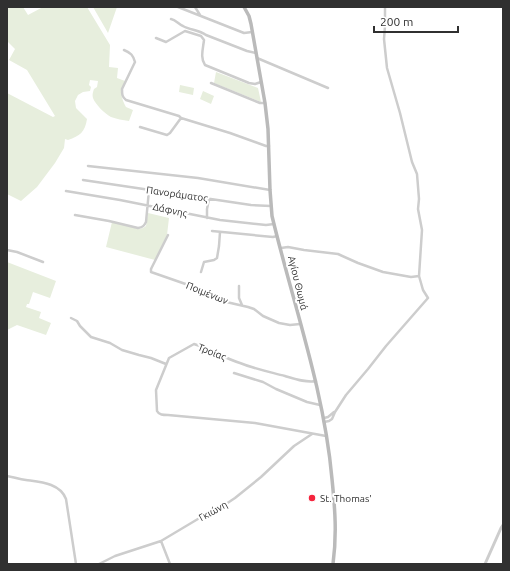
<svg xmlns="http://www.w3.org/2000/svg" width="510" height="571" viewBox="0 0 510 571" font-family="Ubuntu,sans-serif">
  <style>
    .green { fill: #e7eedd }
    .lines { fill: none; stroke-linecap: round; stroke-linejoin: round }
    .minor { stroke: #cdcdcd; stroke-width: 2.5 }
    .tertiary { stroke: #cdcdcd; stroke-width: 3 }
    .secondary { stroke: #bababa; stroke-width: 3.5 }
    .poi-dot { fill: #f5243d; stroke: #fff; stroke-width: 1.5 }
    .labels { text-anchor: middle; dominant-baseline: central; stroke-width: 4; stroke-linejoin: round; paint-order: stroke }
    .street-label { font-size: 10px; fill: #303030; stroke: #fff }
    .poi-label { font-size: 10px; fill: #303030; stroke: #fff; text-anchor: start }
  </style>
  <rect width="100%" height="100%" fill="#fff"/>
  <path class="green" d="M7 7H23L28 15 43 7H87L110 45 109 67 118 68 117 78 125 81C121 94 120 95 126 107L133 110 129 121C123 120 116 119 111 117 105 114 95 104 93 98 92 95 93 92 94 89L97 87 98 81 90 80 89 85 91 87 90 91 83 92 78 95 75 101 76 108 87 119C85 132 80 136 68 140L65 139 64 148 55 163 37 187 21 201 7 194V93L53 117 55 116 27 70 9 60 15 49 7 41Z
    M93 7H117L108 33Z
    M216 72 258 88 261 102 214 83Z
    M180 85 194 88 193 95 179 92Z
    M203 91 214 96 211 104 200 99Z
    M148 213 169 218 167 235 155 260 106 247 112 222 139 229 143 228 146 226Z
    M7 262 56 281 50 298 33 292 29 304H27L26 307 41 312 39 318 51 323 46 335 17 325 7 330Z"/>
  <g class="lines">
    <path class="minor" d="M178 7 244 33 252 32
      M195 7 200 15
      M385 7V26L384 39 387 68 400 113 412 162 417 174 419 199 418 209 422 230 419 276
      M171 19C176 20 178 24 183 26 190 30 199 30 206 35L247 51 256 53
      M156 38 166 42 185 31 201 36 204 40C203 49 200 58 205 65L249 83 255 84 261 82
      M124 50C131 53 133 55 135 62L122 89C122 94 122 97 126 100L179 116 181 118 230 133 266 146H269
      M257 58 328 88
      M211 83 260 103H265
      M140 127 167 135 170 133 181 118
      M88 166 198 178 270 190
      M83 180 251 205 271 206
      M66 191 120 200 220 220 266 225 274 224
      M75 215 109 221 138 228C143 227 144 226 146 222L149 190
      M207 218V209L209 199
      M212 231 273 237 277 236
      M168 235 151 269V272L197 288 222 301 248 307 254 309 263 316 279 323 290 325 300 324
      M281 248 288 247 304 250 338 254 358 263 383 272 411 277 419 276 423 290 428 298 386 346 368 369 346 395 335 412 332 419 329 421 324 422
      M7 250 17 252 43 262
      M201 272 204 262 214 260 217 258 219 246 220 232
      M239 286V298L242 305
      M71 318 77 321 80 326 91 337 110 343 122 350 139 355 151 358 166 364
      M234 373 263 382 276 389 307 402 320 405
      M316 381C306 383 295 379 285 376 270 372 255 369 240 363 224 358 210 349 194 344L169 358 156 390 157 411C159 415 163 415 168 415L255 423 326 436
      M324 418 328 417 334 412
      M7 476C13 477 19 479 26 480 40 482 60 483 66 499L76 564
      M161 541 170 564
      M99 564 115 556 161 541 213 510 226 504 235 498 261 477 294 446 312 434"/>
    <path class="tertiary" d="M485 564 501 528 503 525"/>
    <path class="secondary" d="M244 7 249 16 251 24 265 103 268 129 270 190 272 216C293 304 324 389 332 479 335 509 337 534 333 564"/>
  </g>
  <circle class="poi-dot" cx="312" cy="498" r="4"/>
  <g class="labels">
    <g class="street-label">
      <text transform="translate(177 194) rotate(8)">Πανοράματος</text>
      <text transform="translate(170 210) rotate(12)">Δάφνης</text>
      <text transform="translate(298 283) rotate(76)">Αγίου Θωμά</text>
      <text transform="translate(207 293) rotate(22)">Ποιμένων</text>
      <text transform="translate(212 352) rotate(22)">Τροίας</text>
      <text transform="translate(213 511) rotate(-29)">Γκιώνη</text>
    </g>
    <g class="poi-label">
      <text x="320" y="498">St. Thomas'</text>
    </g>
  </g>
  <rect width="510" height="571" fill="none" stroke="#303030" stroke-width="16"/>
  <path d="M374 26v6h84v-6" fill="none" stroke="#303030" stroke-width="2"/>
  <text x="380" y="26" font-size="12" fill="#303030" stroke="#ffffff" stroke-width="3" paint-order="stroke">200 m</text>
</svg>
